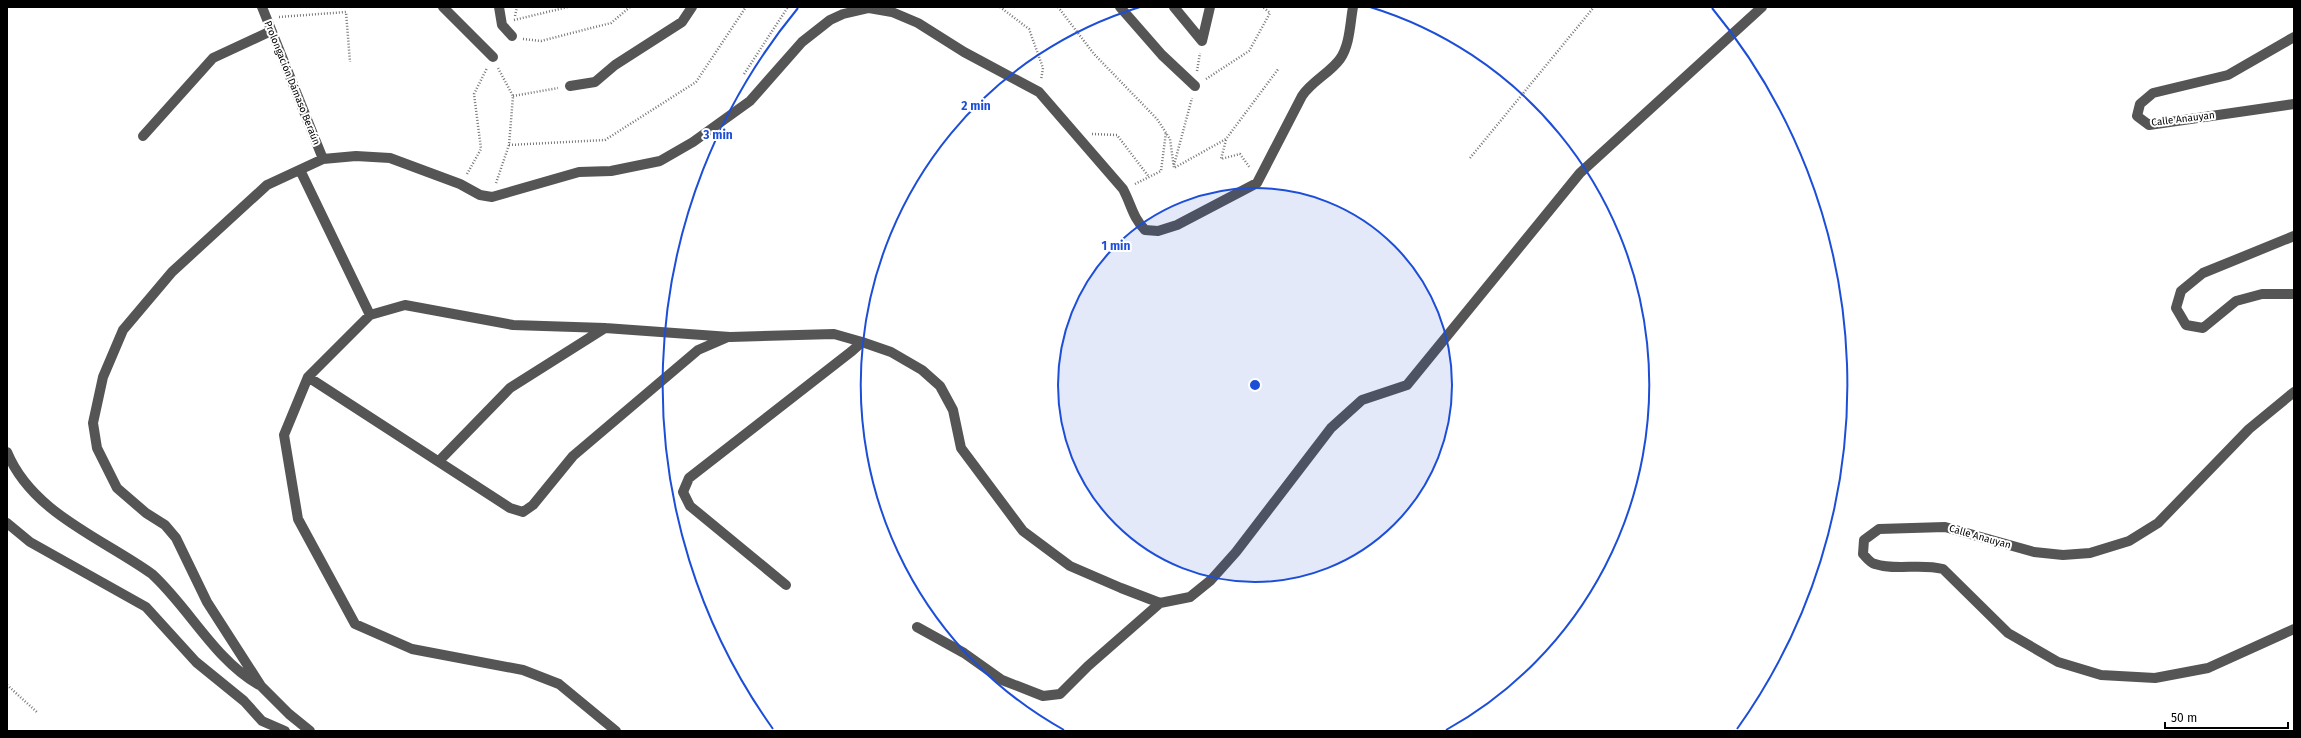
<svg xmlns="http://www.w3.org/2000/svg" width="2301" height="738" viewBox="0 0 2301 738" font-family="'Fira Sans',sans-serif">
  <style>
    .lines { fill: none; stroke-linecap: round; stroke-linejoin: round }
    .path { stroke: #777; stroke-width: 2.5; stroke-dasharray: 1 2; stroke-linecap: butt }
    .minor { stroke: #555; stroke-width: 10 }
    .ring { fill: none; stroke: #1d4ed8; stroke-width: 2 }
    .labels { text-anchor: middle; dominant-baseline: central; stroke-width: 4; stroke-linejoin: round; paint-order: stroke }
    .street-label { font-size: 10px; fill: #000; stroke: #fff }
    .centre { fill: #1d4ed8; stroke: #fff; stroke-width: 2 }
    .ring-label { font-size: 12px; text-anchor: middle; font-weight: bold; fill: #1d4ed8; stroke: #fff; stroke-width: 4; stroke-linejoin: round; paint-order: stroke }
  </style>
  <rect width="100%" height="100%" fill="#fff"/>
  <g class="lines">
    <path class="path" d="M1000 7 1029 29 1043 68 1041 80
      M1058 7 1094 54 1157 119 1170 139 1174 168 1226 139 1279 68
      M515 16 517 7
      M279 17 346 12 350 62
      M514 20 568 7
      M523 39 541 41 611 23 630 7
      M1197 71 1200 53
      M744 74 788 7
      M1206 79 1249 51 1270 13 1263 7
      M513 96 558 88
      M1092 134 1117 135 1149 177
      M1226 140 1221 159 1240 154 1250 168
      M509 145 605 140 696 82 746 7
      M1470 158 1594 7
      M1174 165 1192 98
      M467 174 481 149 474 94 487 68
      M496 183 509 145 513 96 498 68
      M1135 184 1161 171 1166 132
      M7 685 38 713"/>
    <path class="minor" d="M262 7 323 159
      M443 7 493 57
      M499 7 502 25 512 36
      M1120 7 1162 55 1195 86
      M1174 7 1202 41
      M2294 37 2228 75 2153 93 2140 104 2137 116 2149 125 2294 104
      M1202 41 1210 7
      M570 86 595 82 615 65 682 22 692 7
      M143 136 213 58 271 31
      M300 170 370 315
      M2294 236 2203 273 2181 291 2176 308 2186 325 2203 328 2236 301 2262 294H2294
      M308 377 510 508 523 512 533 505 573 456 698 350 728 337
      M2294 392 2249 429 2158 523 2129 541 2090 553 2063 555 2034 552 1945 527 1879 529 1864 540 1863 554C1866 557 1870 563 1875 564 1896 571 1920 563 1943 569L2008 633 2058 662 2101 675 2155 678 2208 668 2294 629
      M7 452C32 513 102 538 152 574 190 609 214 659 259 685
      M439 461 510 388 605 328
      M7 523 30 542 146 607 196 662 244 701 262 721 285 731
      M786 585 690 506 683 492 689 478 852 351 862 342
      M917 627 964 653 1002 680 1043 696 1060 694 1088 666 1160 603
      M310 731 289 714 261 686 207 602 176 538 165 525 146 513 117 488 97 448 93 423 103 377 123 330 172 272 267 185 323 159 356 156 390 158 460 184 480 195 492 197 579 172 611 171 660 161 693 142 750 101 802 42 830 20 843 14 869 8 892 12 918 23 964 52 1039 92 1123 189C1132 206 1132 216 1145 230L1158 231 1177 225 1257 183 1302 96C1312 81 1330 73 1340 59 1350 45 1350 23 1353 7
      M616 731 559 684 523 670 412 649 355 624 298 519 284 435 308 377 370 315 405 305 513 325 605 328 730 337 834 334 862 342 891 352 922 370 940 386 953 410 961 448 1023 531 1070 566 1121 588 1160 603 1190 597 1211 580 1236 552 1331 428 1362 400 1407 385 1580 173 1762 7"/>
  </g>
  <circle cx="1255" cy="385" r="197" fill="#1d4ed8" fill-opacity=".12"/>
  <g class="ring">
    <circle cx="1255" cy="385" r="197"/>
    <path d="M1064 730A395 395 0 0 1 1140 7M1370 7A395 395 0 0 1 1446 730"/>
    <path d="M773 729A592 592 0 0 1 798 8M1712 8A592 592 0 0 1 1737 729"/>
  </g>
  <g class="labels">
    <g class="street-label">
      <text transform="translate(292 83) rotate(68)">Prolongación Dámaso Beraún</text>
      <text transform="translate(2183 119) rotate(-7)">Calle Anauyan</text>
      <text transform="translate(1980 537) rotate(16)">Calle Anauyan</text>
    </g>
  </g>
  <circle cx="1255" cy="385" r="6" class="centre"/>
  <g class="ring-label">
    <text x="976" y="110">2 min</text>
    <text x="718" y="139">3 min</text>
    <text x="1116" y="250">1 min</text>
  </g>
  <rect width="2301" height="738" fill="none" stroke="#000000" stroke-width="16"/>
  <path d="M2165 722v6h123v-6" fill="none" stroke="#000000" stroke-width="2"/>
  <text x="2171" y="722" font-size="12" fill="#000000" stroke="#ffffff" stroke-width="3" paint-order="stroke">50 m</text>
</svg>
